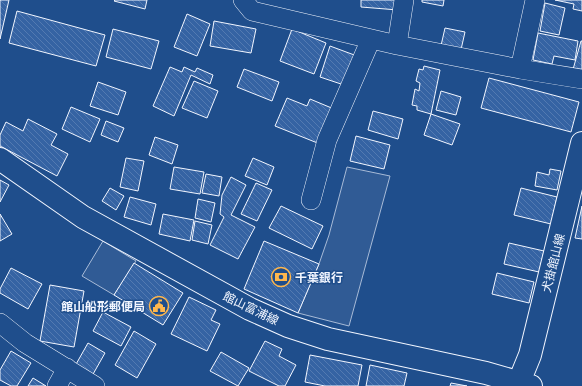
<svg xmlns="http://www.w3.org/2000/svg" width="582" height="386" viewBox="0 0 582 386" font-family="Manrope,'Noto Sans JP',sans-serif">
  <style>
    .built { fill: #305b95; stroke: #a8bbd7 }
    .building { fill: url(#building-back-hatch); stroke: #f2f6ff }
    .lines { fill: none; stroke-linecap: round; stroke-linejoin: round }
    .minor-casing { stroke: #f2f6ff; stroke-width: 20 }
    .secondary-casing { stroke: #f2f6ff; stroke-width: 24 }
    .minor { stroke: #1f4e8c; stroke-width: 19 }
    .secondary { stroke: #1f4e8c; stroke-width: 22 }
    .labels { text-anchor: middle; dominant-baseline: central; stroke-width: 3; stroke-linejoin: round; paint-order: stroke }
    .street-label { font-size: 12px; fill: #f2f6ff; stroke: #1f4e8c }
    .poi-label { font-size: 12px; font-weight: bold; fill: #f2f6ff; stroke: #1f4e8c; text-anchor: start }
  </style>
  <defs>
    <pattern id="building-back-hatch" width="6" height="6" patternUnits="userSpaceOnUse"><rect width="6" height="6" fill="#3563a3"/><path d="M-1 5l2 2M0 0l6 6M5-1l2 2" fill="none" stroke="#537ab1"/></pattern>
  </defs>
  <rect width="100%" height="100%" fill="#1f4e8c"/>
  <path class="built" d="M347 167 390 176 349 326 298 313 319 264 329 235Z
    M103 241 136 261 114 295 82 276Z"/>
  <path class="building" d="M0 0H9L0 39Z
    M115 0H147L145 9 114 1Z
    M361 0H399L398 10 361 7Z
    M422 0H444L443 6 422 2Z
    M555 0H582V11L573 9 574 4Z
    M545 3 565 8 559 35 540 31Z
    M17 11 105 35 96 66 9 43Z
    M187 14 210 24 197 56 174 47Z
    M214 21 256 29 251 53 210 46Z
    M445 28 465 32 460 54 440 50Z
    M113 29 159 41 151 69 106 57Z
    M292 29 326 43 314 74 280 61Z
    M538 33 578 41 575 60 554 56 552 64 533 60Z
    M581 41H582V76L572 73Z
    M330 46 357 56 347 86 320 77Z
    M424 66 440 70 431 114 417 110V106L412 105 415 89 419 91 420 83 416 81 419 69 423 70Z
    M170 67 182 72 184 67 195 72 197 68 213 75 210 84 191 75 174 116 153 106Z
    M244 69 279 82 272 101 237 87Z
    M489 78 579 102 571 132 481 108Z
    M194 81 218 91 207 118 182 108Z
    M98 82 126 92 118 115 90 106Z
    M441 91 461 97 456 115 436 110Z
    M287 98 307 106 310 99 334 109 320 144 275 126Z
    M71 107 100 119 90 142 62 129Z
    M373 111 403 119 398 139 368 130Z
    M431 114 460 124 452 145 424 135Z
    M28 119 57 134 51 145 68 154 57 176 0 146V135L6 122 23 131Z
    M106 121 124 128 118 142 101 135Z
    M356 136 390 145 384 169 350 161Z
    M155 137 178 145 172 164 149 155Z
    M126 158 144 161 138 191 120 187Z
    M253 158 274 167 267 185 245 176Z
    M174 167 204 172 200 194 170 189Z
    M550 169 561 171 557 190 535 186 537 172 549 175Z
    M206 174 222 177 219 196 202 193Z
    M231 177 246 185 231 215 255 227 238 259 210 245 224 217 220 214 222 195Z
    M0 180 9 185 0 202Z
    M256 183 272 190 257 221 241 214Z
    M110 188 124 196 116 210 102 201Z
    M521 188 557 197 551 224 514 215Z
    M130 197 156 204 151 225 124 217Z
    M198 199 215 203 211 222 195 218Z
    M281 206 323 226 312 249 269 228Z
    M582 206V239L575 238Z
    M0 214 12 234 0 241Z
    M163 214 194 220 190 241 159 234Z
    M195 221 212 225 208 244 192 240Z
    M264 241 319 264 298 313 244 289Z
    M509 243 544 251 539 272 504 264Z
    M134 263 183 293 163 325 114 295Z
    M11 268 42 284 28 309 0 293V289Z
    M497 273 534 282 529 303 492 294Z
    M50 285 84 291 74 347 40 341Z
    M189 297 216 310 211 320 220 324 207 351 171 334Z
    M103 312 131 327 121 346 93 331Z
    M134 331 156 344 137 378 115 365Z
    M265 341 282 349 279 356 296 365 285 386H279L249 371Z
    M88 343 105 353 92 376 75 366Z
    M11 351 31 363 17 386H11L0 380V370Z
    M221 352 249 368 238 386 210 371Z
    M310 355 362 365 358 386H325L305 382Z
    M370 365 407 373 404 386H366Z
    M33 378 46 386H28Z
    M451 383 467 386H450Z"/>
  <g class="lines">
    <defs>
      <path id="minor" d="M243 0 252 11 397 45 520 69 582 79
        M397 45 404 0
        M520 69 535 0
        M311 200 327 140 371 39
        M0 323 25 343 95 386
        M57 386 67 368"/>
      <path id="secondary" d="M0 159 83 217 250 309 288 326 328 339 486 373 531 386
        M519 382 530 355 582 143"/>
    </defs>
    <use href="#minor" class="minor-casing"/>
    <use href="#secondary" class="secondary-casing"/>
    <use href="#minor" class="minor"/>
    <use href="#secondary" class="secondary"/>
  </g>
  <defs>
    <symbol id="bank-ring" viewBox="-11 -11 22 22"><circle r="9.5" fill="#1f4e8c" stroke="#ffb74d" stroke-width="1.5"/><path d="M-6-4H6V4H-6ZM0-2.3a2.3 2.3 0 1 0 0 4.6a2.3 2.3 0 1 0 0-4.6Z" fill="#ffb74d"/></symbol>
    <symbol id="civic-ring" viewBox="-11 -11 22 22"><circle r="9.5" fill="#1f4e8c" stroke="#ffb74d" stroke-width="1.5"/><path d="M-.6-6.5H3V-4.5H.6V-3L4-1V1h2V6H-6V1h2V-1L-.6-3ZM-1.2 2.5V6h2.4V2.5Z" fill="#ffb74d"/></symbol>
  </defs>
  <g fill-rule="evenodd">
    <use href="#bank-ring" x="270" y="266" width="22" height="22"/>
    <use href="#civic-ring" x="148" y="295" width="22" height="22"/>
  </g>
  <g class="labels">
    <g class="street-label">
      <text transform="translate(553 263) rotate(-76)">犬掛館山線</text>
      <text transform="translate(251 308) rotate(26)">館山富浦線</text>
    </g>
    <g class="poi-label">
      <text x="295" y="277">千葉銀行</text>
      <text x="145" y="306" text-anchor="end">館山船形郵便局</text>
    </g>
  </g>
</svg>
